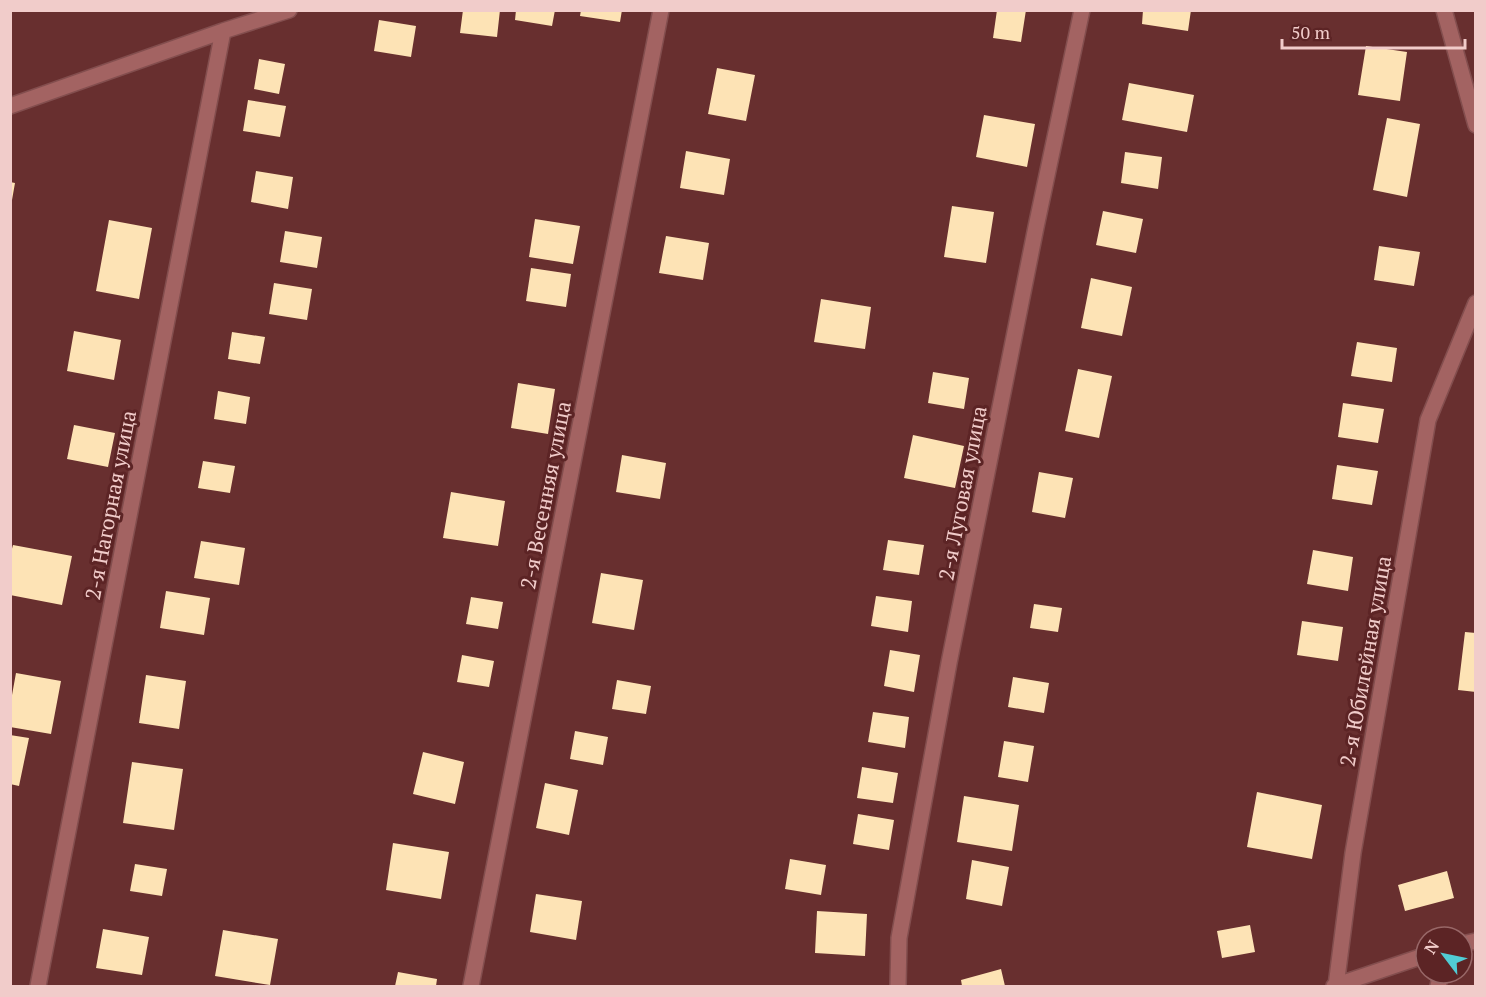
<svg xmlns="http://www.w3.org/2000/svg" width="1486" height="997" viewBox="0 0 1486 997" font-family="'PT Serif',serif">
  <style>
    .building { fill: #fde3b5 }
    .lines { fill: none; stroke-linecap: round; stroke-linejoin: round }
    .minor-casing { stroke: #834e4e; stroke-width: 18 }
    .minor { stroke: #a36362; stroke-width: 15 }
    .labels { text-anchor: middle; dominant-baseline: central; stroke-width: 6; stroke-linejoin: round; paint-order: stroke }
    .street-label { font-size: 21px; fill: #f1ccca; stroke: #5c2425 }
  </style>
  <rect width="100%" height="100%" fill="#682f2f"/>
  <path class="building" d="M463 10H500L497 37 460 33Z
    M516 10H555L552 26 515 20Z
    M581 10H622L620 22 580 16Z
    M997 10H1026L1021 42 993 38Z
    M1143 10H1191L1188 31 1142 24Z
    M379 20 416 26 411 57 374 51Z
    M1366 46 1407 52 1400 101 1358 95Z
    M259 59 285 64 279 94 254 89Z
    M717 68 755 75 746 121 708 114Z
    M1129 83 1194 95 1187 132 1122 120Z
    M248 100 286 106 280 137 243 131Z
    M984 115 1035 124 1027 167 976 157Z
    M1387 118 1420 124 1407 197 1373 190Z
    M686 151 730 159 724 195 680 188Z
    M1125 152 1162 157 1158 189 1121 183Z
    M256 171 293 177 288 209 251 202Z
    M10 182 15 183 12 200 10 199Z
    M952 206 994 212 986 263 944 257Z
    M1103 211 1143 219 1136 253 1096 245Z
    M535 219 580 226 573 264 529 257Z
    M109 220 152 228 139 299 96 291Z
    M285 231 322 237 317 268 280 262Z
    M666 236 709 243 703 280 659 273Z
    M1379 246 1420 252 1414 286 1374 280Z
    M531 268 571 274 566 307 526 301Z
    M1091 278 1132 287 1122 336 1081 328Z
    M274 283 312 289 307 320 269 314Z
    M821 299 871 307 865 349 814 342Z
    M74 331 121 340 114 380 67 371Z
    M232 332 265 337 260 364 228 359Z
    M1357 342 1397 348 1392 382 1351 376Z
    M1078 369 1112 376 1099 438 1065 431Z
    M933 372 969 378 964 409 928 403Z
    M518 383 555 389 548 434 511 428Z
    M218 391 250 397 246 424 214 419Z
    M1343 403 1384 409 1378 443 1338 437Z
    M74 425 115 433 108 467 67 459Z
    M913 435 964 446 955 488 904 478Z
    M622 455 666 463 660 499 616 492Z
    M203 461 235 466 230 493 198 488Z
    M1337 465 1378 471 1372 505 1332 499Z
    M1039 472 1073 478 1065 518 1032 512Z
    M451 492 505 501 498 546 443 538Z
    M888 540 924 545 919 575 883 570Z
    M201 541 245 548 239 585 194 578Z
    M13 545 72 556 62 605 10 595V556Z
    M1313 550 1353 557 1348 591 1307 584Z
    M601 573 643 580 634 630 592 623Z
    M166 591 210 598 204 635 160 628Z
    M876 596 912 601 908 632 871 626Z
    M471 597 503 602 498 629 466 624Z
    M1034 604 1062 608 1058 632 1030 628Z
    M1302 621 1343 627 1338 661 1297 655Z
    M1465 632 1476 633V692L1458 690Z
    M890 650 920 655 914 692 884 686Z
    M462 655 494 661 489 687 457 682Z
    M16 673 61 681 51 734 10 727V706Z
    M146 675 186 681 179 729 139 723Z
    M1013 677 1049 683 1044 713 1008 707Z
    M617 680 651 686 646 714 612 709Z
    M873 712 909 717 905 748 868 742Z
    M575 731 608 737 603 765 570 759Z
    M10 735 29 738 19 786 10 784Z
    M1004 741 1034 746 1028 782 998 777Z
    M423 752 464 762 455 804 413 794Z
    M132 762 183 769 174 830 123 823Z
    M862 767 898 773 893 803 857 798Z
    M545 783 578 790 569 835 536 828Z
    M1257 792 1322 805 1312 859 1247 847Z
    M964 796 1019 805 1012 851 957 842Z
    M858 814 894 820 889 850 853 844Z
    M393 843 449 852 441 899 386 890Z
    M790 859 826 865 821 895 785 889Z
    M972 860 1009 867 1002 906 966 899Z
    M135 864 167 869 162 896 130 891Z
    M1447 871 1454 898 1405 911 1398 885Z
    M536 894 582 901 576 940 530 932Z
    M817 911 867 914 865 956 815 953Z
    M1250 925 1255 952 1222 958 1217 931Z
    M103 929 149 937 142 975 96 968Z
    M223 930 278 939 270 985 215 976Z
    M1001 969 1005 986H962L961 980Z
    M398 972 437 979 436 986H395Z"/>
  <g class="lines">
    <defs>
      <path id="minor" d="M1444 10 1476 125
        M10 106 223 31 289 10
        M1462 944 1476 941
        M38 986 223 31
        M471 986 661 10
        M898 986 899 938 949 663 1036 227 1082 10
        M1334 986 1426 955
        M1336 986 1353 853 1428 420 1476 303
        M1438 986 1441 973"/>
    </defs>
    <use href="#minor" class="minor-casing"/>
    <use href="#minor" class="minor"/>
  </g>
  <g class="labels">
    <g class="street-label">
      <text transform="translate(962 493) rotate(-79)">2-я Луговая улица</text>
      <text transform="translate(545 495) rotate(-79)">2-я Весенняя улица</text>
      <text transform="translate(110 505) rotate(-79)">2-я Нагорная улица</text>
      <text transform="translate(1365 661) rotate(-80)">2-я Юбилейная улица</text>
    </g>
  </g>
  <rect width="1486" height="997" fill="none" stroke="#f1ccca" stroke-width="24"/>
  <g transform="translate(1444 955) rotate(302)"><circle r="28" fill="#5c2425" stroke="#986767" stroke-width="1.5"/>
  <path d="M0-4.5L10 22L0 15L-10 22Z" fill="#51ccd4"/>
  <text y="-9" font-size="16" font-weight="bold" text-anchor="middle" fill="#f1ccca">N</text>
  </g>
  <path d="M1282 39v9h183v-9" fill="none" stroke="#f1ccca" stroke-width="3"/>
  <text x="1291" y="39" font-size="18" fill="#f1ccca" stroke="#5c2425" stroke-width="4.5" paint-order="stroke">50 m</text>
</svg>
